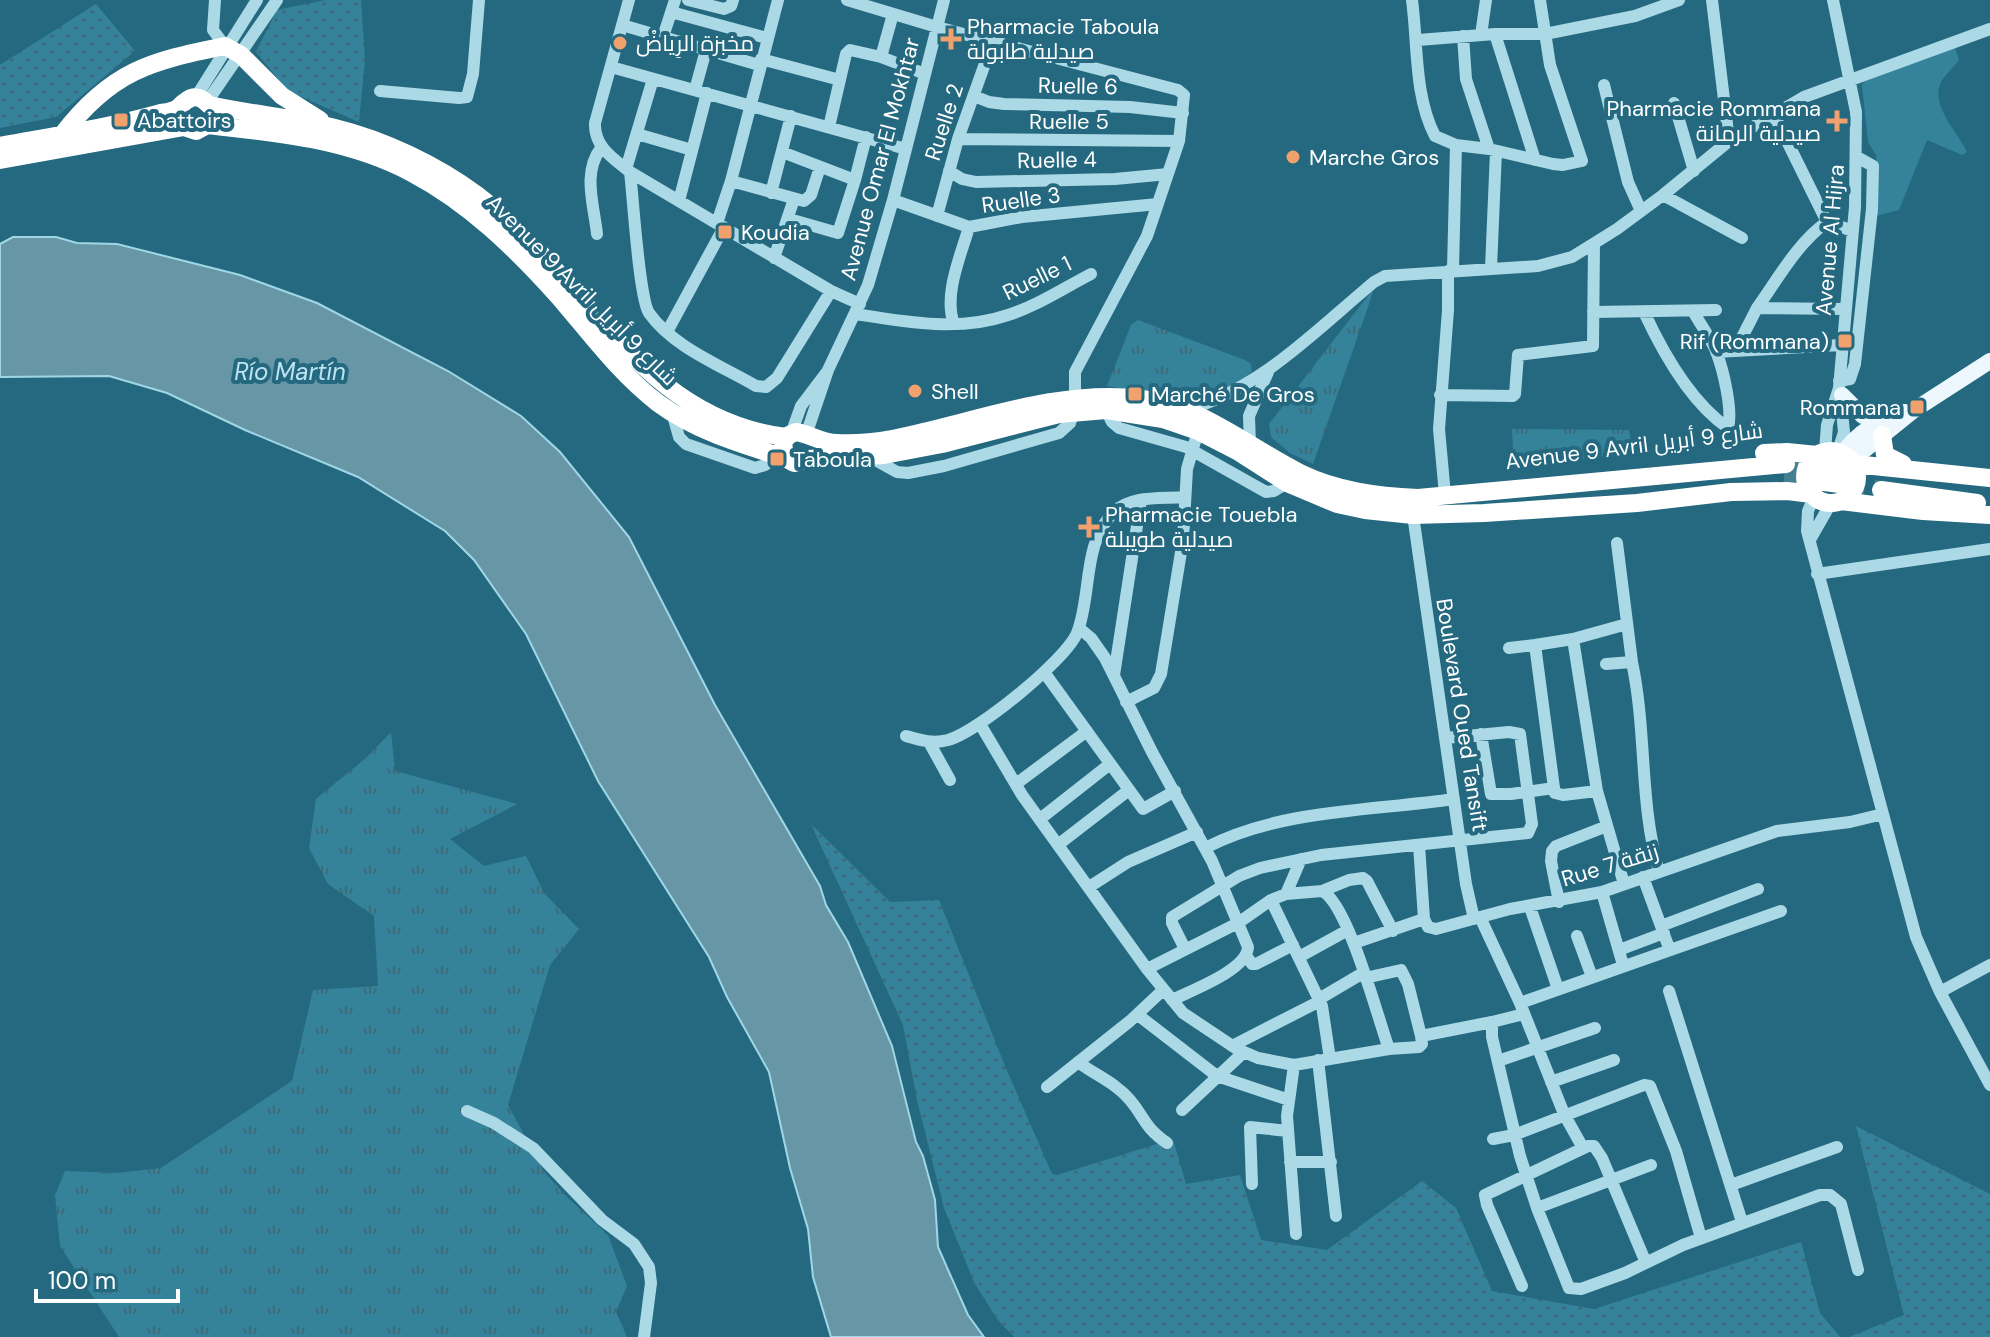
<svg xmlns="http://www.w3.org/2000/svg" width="1990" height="1337" viewBox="0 0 1990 1337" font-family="'DM Sans',Cairo,sans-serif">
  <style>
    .grass { fill: url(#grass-dots) }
    .park { fill: url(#park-tufts) }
    .garden { fill: #35839b }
    .water { fill: #6797a7; stroke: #9fd7e7; stroke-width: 2 }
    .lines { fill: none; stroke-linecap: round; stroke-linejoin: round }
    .highway-tunnel { stroke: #458092; stroke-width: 18; stroke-dasharray: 18 9; stroke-linecap: butt }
    .minor { stroke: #abd9e6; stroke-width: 12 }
    .major { stroke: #ecf8fd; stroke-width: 16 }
    .highway { stroke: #fff; stroke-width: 18 }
    .poi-dot { fill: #f0a16e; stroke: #24697f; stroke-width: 3 }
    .labels { text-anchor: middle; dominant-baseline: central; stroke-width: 8; stroke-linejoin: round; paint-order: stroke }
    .poi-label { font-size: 22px; fill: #fff; stroke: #24697f; text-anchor: start }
    .street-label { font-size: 22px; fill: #fff; stroke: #24697f }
    .water-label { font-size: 24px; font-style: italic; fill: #bde4f0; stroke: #24697f }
  </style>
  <defs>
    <pattern id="grass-dots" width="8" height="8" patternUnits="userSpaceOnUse" patternTransform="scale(2)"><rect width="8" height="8" fill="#35839b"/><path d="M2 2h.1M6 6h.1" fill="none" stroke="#3f6a77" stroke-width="1.8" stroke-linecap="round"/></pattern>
    <pattern id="park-tufts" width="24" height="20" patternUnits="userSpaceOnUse" patternTransform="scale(2)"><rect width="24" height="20" fill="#35839b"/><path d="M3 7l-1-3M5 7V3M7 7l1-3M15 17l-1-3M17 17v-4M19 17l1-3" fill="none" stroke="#3f6a77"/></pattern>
  </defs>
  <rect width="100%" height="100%" fill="#24697f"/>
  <path class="grass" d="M326 0H361L365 60 359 122 288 91 256 52 277 10Z
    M96 4 135 51 56 117 0 128V65Z
    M811 824 890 902 939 900 1005 1066 1052 1174 1057 1175 1173 1139 1186 1184 1240 1175 1261 1240 1327 1250 1422 1181 1456 1208 1492 1291 1594 1309 1801 1242 1820 1313 1840 1337H1014L997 1319 974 1282 944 1208 917 1100 903 1025Z
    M1856 1126 1990 1194V1337H1849L1904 1315Z"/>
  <path class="park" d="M1374 288 1368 307 1313 464 1290 453 1271 437 1269 424Z
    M1138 320 1245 360 1251 364 1252 371C1209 418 1161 393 1107 386L1131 325Z
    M1512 429 1629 430 1633 452 1514 468Z
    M391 732 395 771 517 804 450 839 484 866 526 856 544 893 579 929 550 965 508 1105 545 1173 569 1199 608 1235 627 1286 616 1312 627 1337H119L60 1246 55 1195 65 1171 117 1173 161 1168 292 1081 313 990 378 986 374 916 328 884 309 848 316 799 366 758Z"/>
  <path class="garden" d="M1955 47 1959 60C1954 67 1947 73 1942 80 1928 104 1958 132 1967 152L1962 155 1927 140 1899 210 1872 217 1877 165 1876 155 1868 142 1862 85 1865 81Z"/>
  <path class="water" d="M13 237H56L77 243 117 244 240 275 317 303 448 371 521 416 560 452 629 537 715 705 820 886 826 905 848 942 892 1046 916 1142 923 1156 935 1200 938 1247 968 1315 984 1337H831L813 1277 808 1229 790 1168 769 1072 727 997 709 957 598 781 526 634 474 560 445 531 358 477 245 430 167 393 109 376 0 377V244Z"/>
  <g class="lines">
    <path class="highway-tunnel" d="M1786 464 1818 466
      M1784 479 1817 481
      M1847 485 1881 490"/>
    <path class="minor" d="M215 0 213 30 225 46
      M629 0 595 123C594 147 613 158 630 172L831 291 860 304
      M688 0 724 9 731 6 733 0
      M847 0 937 27 1178 90 1184 95 1179 141 1147 236 1075 372V398
      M1412 0C1418 45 1414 95 1435 136L1456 145 1489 149 1553 164 1563 165 1582 161 1550 65 1540 0
      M1712 0 1729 141
      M671 12 767 38
      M622 25 759 65
      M1495 34 1535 160
      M1481 35 1486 0
      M1463 36 1466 79 1489 149
      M663 37 675 0
      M1418 40 1495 34H1545L1635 16 1679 0
      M881 57 893 14
      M761 59 840 80
      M611 67 906 149
      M1604 85 1628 182 1641 211
      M695 90 706 50
      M380 91 459 98 467 97 473 74 479 0
      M974 96 989 102 1004 104 1130 107 1183 113
      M196 97 257 0
      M207 102 277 0
      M1674 103 1694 171
      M1774 115 1827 222
      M829 127 846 54 850 50 881 57 925 74
      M637 134 692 150
      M958 139 1179 141
      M782 152 855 180 866 137
      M626 169 653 79
      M949 171 962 179 976 182 1115 179 1168 174
      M630 172C633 196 639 298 649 313 673 347 720 365 756 386L766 387 777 378 831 291
      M731 181 804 201 811 195 820 167
      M771 193 791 116
      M1663 195 1742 238
      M893 200 969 227 1022 217 1158 204
      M679 201 707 93
      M937 216 958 139 993 41
      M789 219 838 233 855 180
      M717 223 731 181 778 0
      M597 234C594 205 582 173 601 148
      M774 258 794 199
      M1491 268 1496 151
      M1453 270 1456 145
      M1757 308C1778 279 1797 243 1827 222L1853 231
      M1693 311C1700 324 1710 337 1716 351 1723 369 1733 410 1728 428
      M1593 312 1716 310
      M1644 312C1663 353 1690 402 1728 428
      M855 314C905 322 959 332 1008 315 1037 306 1064 288 1091 274
      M954 324C943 295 961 255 969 227
      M667 332 724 227
      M1735 351 1757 308 1845 309
      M1716 352 1841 345
      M1839 381 1850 379 1855 364 1872 209 1873 166 1857 157
      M1440 395 1513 396 1515 394 1518 355 1593 346 1594 244
      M1106 410 1112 422 1119 428 1186 447 1266 492 1274 491 1287 483
      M1186 410C1261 389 1316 330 1374 282L1385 276 1538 266 1572 257 1617 229 1663 195 1729 141 1804 97 1990 29
      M672 412 679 437 686 444 755 468 765 465 776 455
      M791 434 801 406 826 373
      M806 435 828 370 868 285 893 200 944 0
      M1250 445 1249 416 1268 372
      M1825 451 1827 425 1839 388 1855 207 1856 112 1833 0
      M1838 451 1844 432 1840 392
      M870 457 897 472 908 473 944 466 1059 433 1070 423 1074 411
      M1445 495 1439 429 1448 310V271
      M1814 497 1808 511 1807 531 1916 937 1940 992 1990 1085
      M1413 515 1466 884 1474 919
      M1811 538 1831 503
      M1617 543 1632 662
      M1817 574 1990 549
      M1079 628 1091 638 1105 658 1152 752 1212 861 1248 947C1247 970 1192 990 1172 1000
      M1573 639 1535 645 1554 788 1555 793 1563 795 1597 791
      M1509 648 1535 645
      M1606 664 1632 662C1647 733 1639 801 1659 872
      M1044 672 1143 809 1175 791
      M1114 675 1141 500
      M1126 702 1154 688 1161 674 1183 540 1187 469 1198 431
      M980 724 1022 795 1147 969 1183 1013 1237 1049 1258 1058 1294 1065
      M1481 734 1491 794H1511L1554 788
      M906 736C920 740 933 744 948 740 976 733 1066 660 1077 633 1092 596 1082 542 1114 512 1131 495 1161 499 1184 497
      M929 742 950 780
      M1016 784 1087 731
      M1040 819 1110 764
      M1059 844 1129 790
      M1419 845 1424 919
      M1205 848C1280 809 1372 811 1454 799
      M1643 877 1669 948
      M1624 884 1597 791 1573 639 1627 624
      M1089 887 1128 862 1197 832
      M1322 891 1349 880 1363 878 1367 881 1393 931
      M1602 892 1623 965
      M1286 894 1322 891C1348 903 1378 1019 1389 1049L1294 1065 1287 1116 1296 1234
      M1271 900 1322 1006 1330 1059
      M1559 902 1551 861 1552 851 1556 846 1607 826
      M1530 907 1558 989
      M1480 917 1520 1003 1564 1114 1583 1148
      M1661 926 1758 889
      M1577 936 1592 977
      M1354 943 1424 919 1428 927 1436 929 1510 909 1602 892 1777 831 1850 822 1883 814
      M1185 949 1172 923V917L1239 876 1260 868 1321 855 1528 833 1532 824 1520 734 1509 732 1445 738
      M1619 950 1664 933
      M1247 957 1252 964H1256L1293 945
      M1299 957 1348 930
      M1147 969 1238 923 1271 900 1286 894 1301 859
      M1365 978 1401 970 1408 984 1421 1036 1492 1022
      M1669 991 1742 1222
      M1940 992 1990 965
      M1319 999 1363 973
      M1520 1003 1781 911
      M1524 1014 1492 1022V1037L1520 1156 1537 1208 1569 1288 1581 1289 1625 1273 1683 1245 1820 1195H1830L1841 1204 1858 1270
      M1138 1015 1217 1076 1289 1100
      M1232 1046 1320 1001
      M1389 1049 1419 1047 1422 1044 1421 1036
      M1318 1060 1336 1216
      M1498 1061 1595 1028
      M1078 1062C1095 1075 1116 1083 1130 1100 1145 1118 1144 1127 1167 1143
      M1551 1082 1614 1060
      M1047 1087 1130 1021 1163 990
      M1182 1110 1244 1052
      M467 1111 494 1123 533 1148 602 1220 634 1244 649 1267 651 1283 644 1337
      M1493 1139 1514 1135 1644 1085 1650 1086 1676 1151 1701 1238
      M1290 1162H1331
      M1252 1184 1250 1127 1288 1131
      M1731 1185 1837 1147
      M1537 1208 1651 1165
      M1522 1286 1487 1205 1485 1195 1588 1146H1594L1602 1158 1646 1263"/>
    <path class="major" d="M1842 395 1863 416 1881 421
      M1843 453C1858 432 1880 419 1905 412
      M1852 460 1914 410 1990 361"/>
    <path class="highway" d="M62 135C111 71 150 61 225 46L241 55 282 96 320 120
      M0 146C54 136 108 128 161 113 167 112 175 111 179 107 189 97 197 92 209 105 251 114 293 118 335 128 384 140 436 165 477 195 586 276 637 418 786 437
      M0 160 184 127 196 131 207 125C278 133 348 139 412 173 469 203 516 249 559 297 590 333 620 374 658 403 696 431 741 444 785 458L794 463 808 459 884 455 942 444 1059 414 1106 410 1163 419 1198 431 1237 451 1287 483 1337 504 1365 510 1413 515 1484 513 1637 503 1731 492 1787 491 1812 494
      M1882 435 1885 455 1903 464
      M1805 477a26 26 0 1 1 52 0a26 26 0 1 1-52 0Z
      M1764 453 1787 452 1817 455
      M785 458 783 442 789 435 796 432C810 434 821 443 837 443 878 445 917 434 956 424 1016 408 1080 391 1142 399 1200 405 1248 447 1300 473 1337 491 1377 496 1418 498L1786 464
      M1854 464 1990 478
      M1818 466 1849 470
      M1817 481 1847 485
      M1881 490 1977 503
      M1841 501 1923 511 1990 515"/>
  </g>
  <g class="poi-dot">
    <path d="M947 27h8v8h8v8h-8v8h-8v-8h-8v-8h8z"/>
    <circle cx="620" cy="43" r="8"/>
    <rect x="113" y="112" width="16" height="16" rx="4"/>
    <path d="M1833 109h8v8h8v8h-8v8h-8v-8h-8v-8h8z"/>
    <circle cx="1293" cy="157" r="8"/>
    <rect x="717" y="224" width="16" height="16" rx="4"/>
    <rect x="1837" y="333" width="16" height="16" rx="4"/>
    <circle cx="915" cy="391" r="8"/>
    <rect x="1127" y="386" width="16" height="16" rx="4"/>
    <rect x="1909" y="399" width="16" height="16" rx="4"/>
    <rect x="769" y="451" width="16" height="16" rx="4"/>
    <path d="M1085 515h8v8h8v8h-8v8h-8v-8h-8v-8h8z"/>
  </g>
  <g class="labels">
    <g class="poi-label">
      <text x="967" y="26">Pharmacie Taboula<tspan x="967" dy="25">صيدلية طابولة</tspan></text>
      <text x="636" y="43">مخبزة الرِياضْ</text>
      <text x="1821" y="108" text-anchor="end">Pharmacie Rommana<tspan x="1821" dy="25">صيدلية الرمانة</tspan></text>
      <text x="137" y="120">Abattoirs</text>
      <text x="1309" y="157">Marche Gros</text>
      <text x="741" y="232">Koudia</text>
      <text x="1829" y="341" text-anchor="end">Rif (Rommana)</text>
      <text x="931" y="391">Shell</text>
      <text x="1151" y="394">Marché De Gros</text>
      <text x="1901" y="407" text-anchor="end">Rommana</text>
      <text x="793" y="459">Taboula</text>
      <text x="1105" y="514">Pharmacie Touebla<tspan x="1105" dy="25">صيدلية طويبلة</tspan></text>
    </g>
    <g class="street-label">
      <text transform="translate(1078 86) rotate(1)">Ruelle 6</text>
      <text x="1069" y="121">Ruelle 5</text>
      <text transform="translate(944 122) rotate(-72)">Ruelle 2</text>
      <text transform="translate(880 159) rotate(-75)">Avenue Omar El Mokhtar</text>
      <text transform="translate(1057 160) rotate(-1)">Ruelle 4</text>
      <text transform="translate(1021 200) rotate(-8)">Ruelle 3</text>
      <text transform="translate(1830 240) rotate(-85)">Avenue Al Hijra</text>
      <text transform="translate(1037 278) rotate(-26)">Ruelle 1</text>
      <text transform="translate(582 290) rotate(45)">Avenue 9 Avril شارع 9 أبريل</text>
      <text transform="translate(1634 446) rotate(-7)">Avenue 9 Avril شارع 9 أبريل</text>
      <text transform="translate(1462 715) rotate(81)">Boulevard Oued Tansift</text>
      <text transform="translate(1610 865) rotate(-17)">Rue 7 زنقة</text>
    </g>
    <g class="water-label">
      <text x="290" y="371">Río Martín</text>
    </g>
  </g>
  <path d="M36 1289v12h142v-12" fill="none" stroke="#ffffff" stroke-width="4"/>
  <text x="48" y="1289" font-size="24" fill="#ffffff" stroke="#24697f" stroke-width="6" paint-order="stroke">100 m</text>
</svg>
